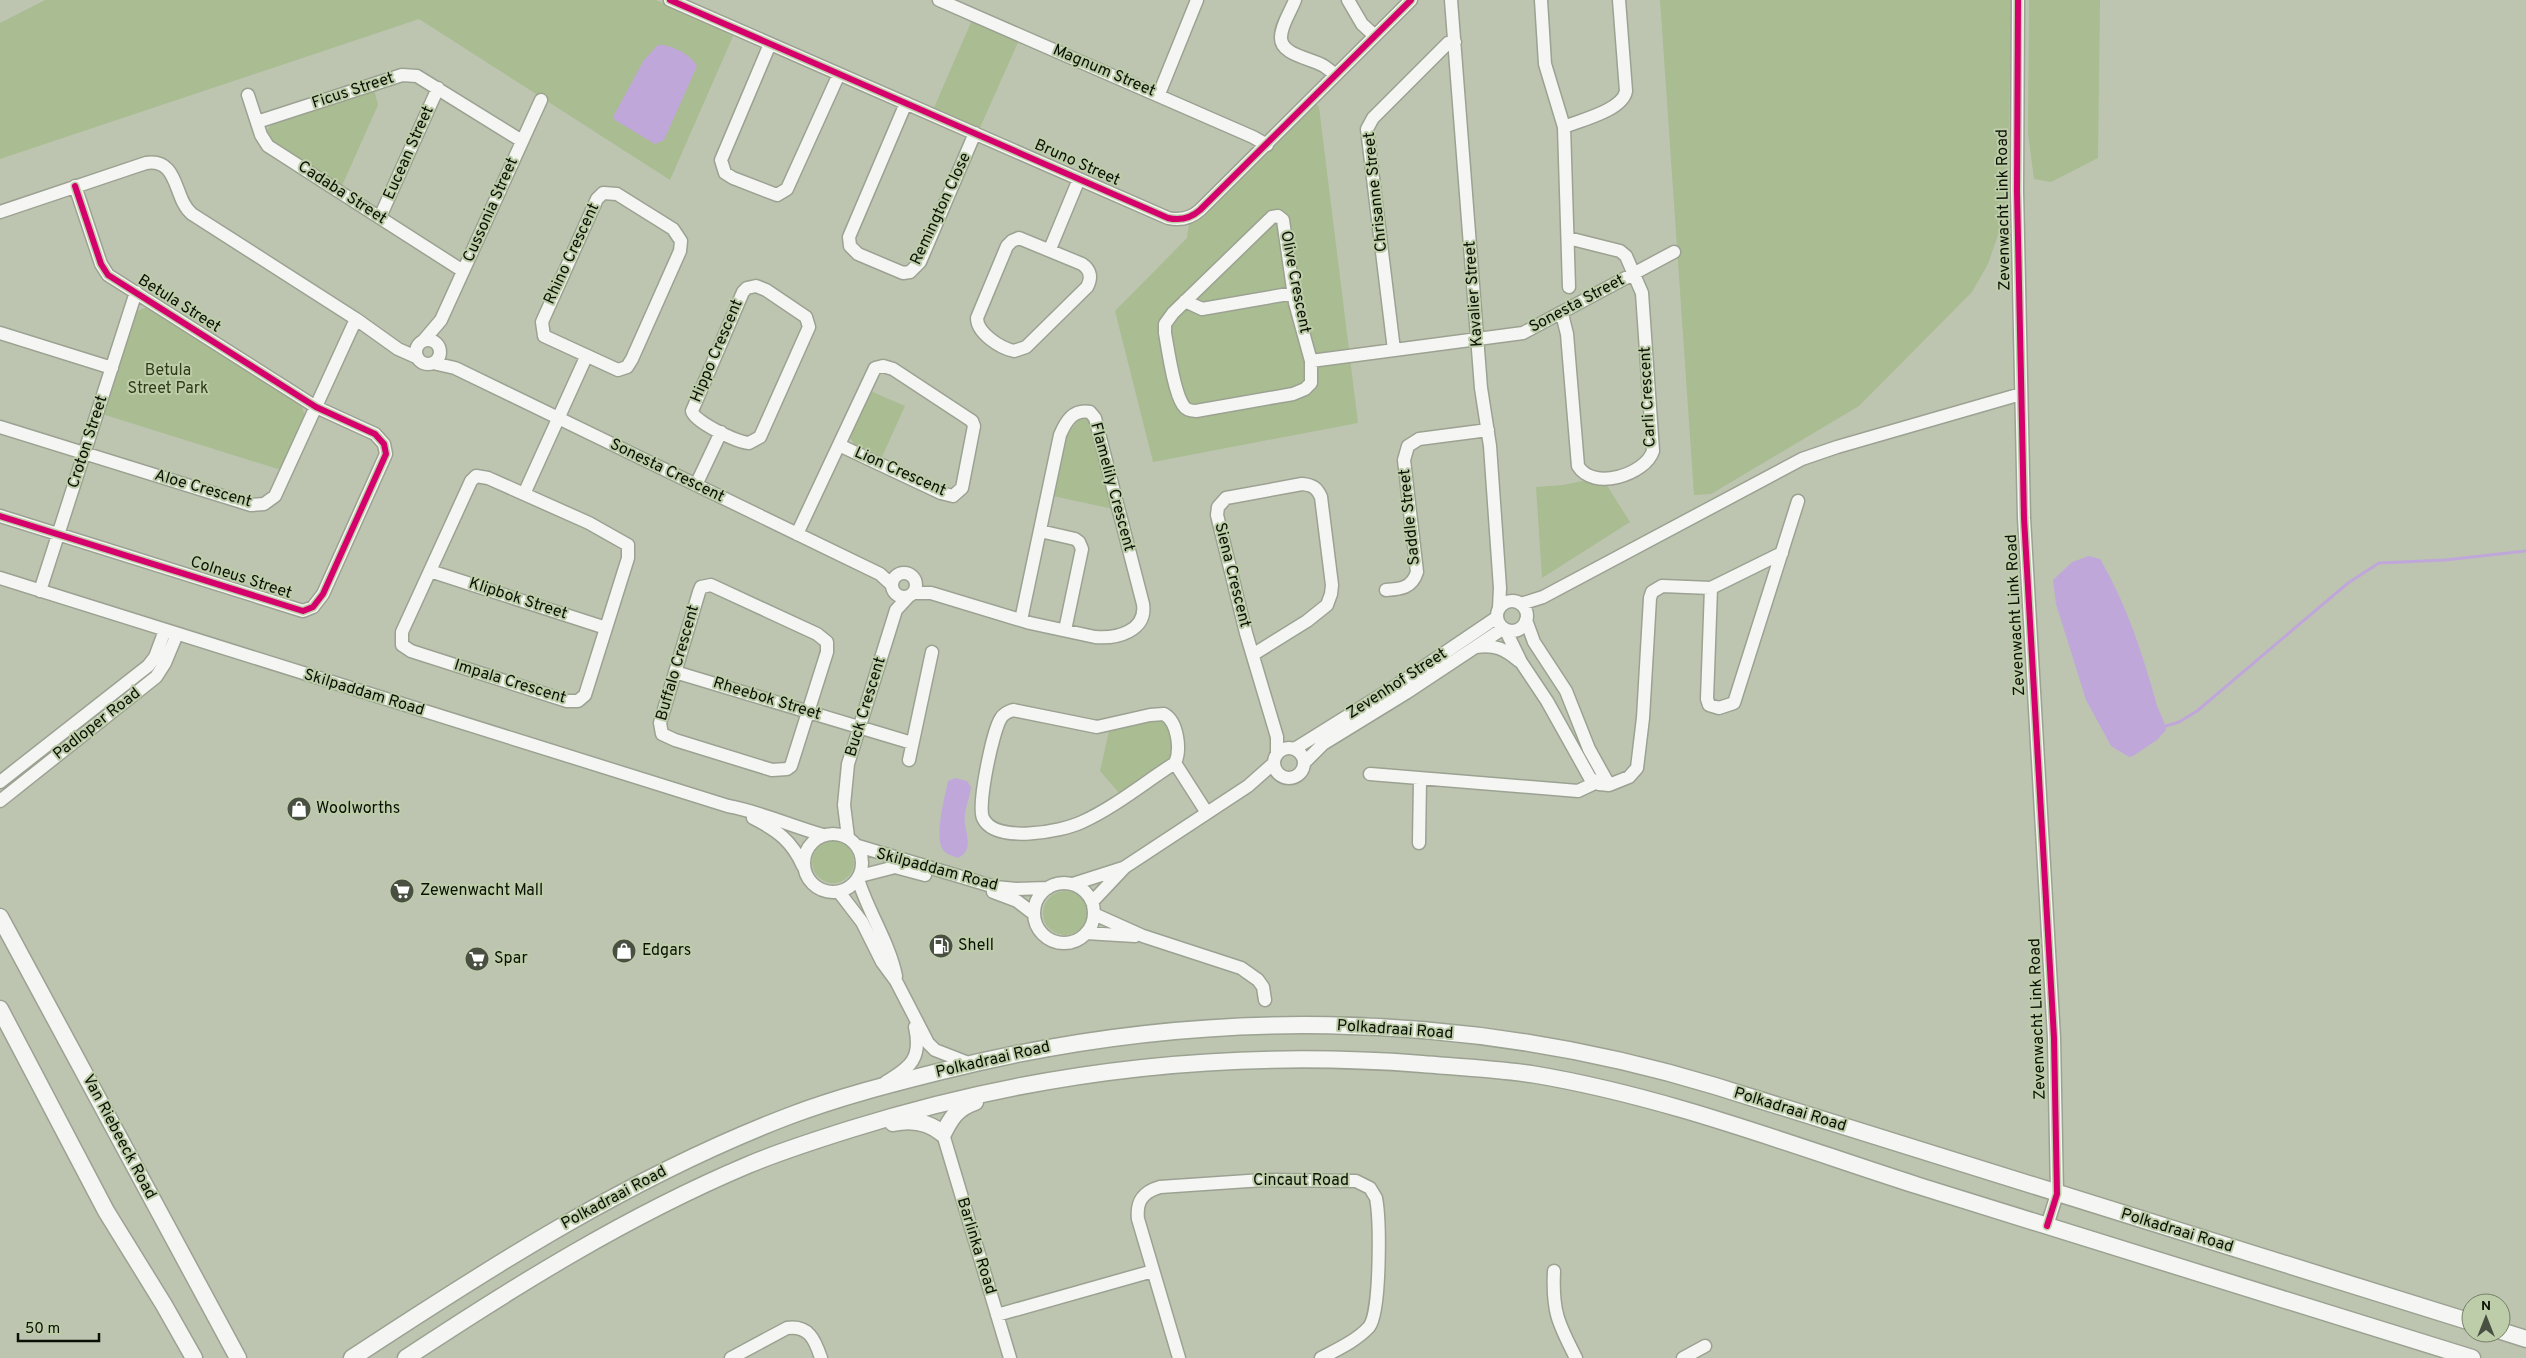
<svg xmlns="http://www.w3.org/2000/svg" width="2526" height="1358" viewBox="0 0 2526 1358" font-family="Overpass,sans-serif">
  <style>
    .green { fill: #aabc91 }
    .water { fill: #c0a7da }
    .lines { fill: none; stroke-linecap: round; stroke-linejoin: round }
    .stream { stroke: #c0a7da; stroke-width: 3 }
    .minor-casing { stroke: #9ba292; stroke-width: 15 }
    .major-casing { stroke: #9ba292; stroke-width: 19 }
    .minor { stroke: #f5f6f3; stroke-width: 12 }
    .major { stroke: #f5f6f3; stroke-width: 16 }
    .cycleway-casing { stroke: #becda9; stroke-width: 9 }
    .cycleway { stroke: #d6006c; stroke-width: 6 }
    .labels { text-anchor: middle; dominant-baseline: central; stroke-width: 4; stroke-linejoin: round; paint-order: stroke }
    .street-label { font-size: 16px; fill: #0b1004; stroke: #becda9 }
    .park-label { font-size: 16px; fill: #2e3b16; stroke: #becda9 }
    .poi-label { font-size: 16px; fill: #0b1004; stroke: #becda9; text-anchor: start }
  </style>
  <rect width="100%" height="100%" fill="#bdc5b1"/>
  <path class="green" d="M45 0H656L734 34 670 180 419 19 0 159V23Z
    M1660 0H2011L2008 206 1988 264 1972 292 1859 406 1711 494 1694 495Z
    M2029 0H2100L2098 158 2051 182 2034 179 2028 133Z
    M972 20 1019 40 979 130 933 110Z
    M374 89 378 105 341 188 270 143 267 130 274 122Z
    M1315 103 1319 107 1358 423 1153 462 1115 311 1187 238 1189 223 1202 217Z
    M147 307 301 404 305 416 281 470 102 414 135 312Z
    M868 390 905 406 881 459 856 447 849 436Z
    M1086 419 1091 422 1113 509 1053 496 1065 438 1078 420Z
    M1582 481 1606 484 1630 522 1542 578 1536 487 1563 485Z
    M1154 719C1171 721 1171 736 1174 751L1169 761 1119 793 1100 771 1109 731Z
    M812 862a21 21 0 1 1 42 0a21 21 0 1 1-42 0Z
    M1043 913a22 22 0 1 1 44 0a22 22 0 1 1-44 0Z"/>
  <path class="water" d="M658 45C671 44 691 55 697 66L664 140 655 144 615 120 613 117 644 60Z
    M2089 556 2100 559C2126 603 2142 652 2156 702 2158 711 2165 720 2166 730L2157 740 2133 756 2129 757 2111 746 2086 700 2056 604 2053 580 2072 562Z
    M955 778 967 781 971 787C970 797 966 805 965 814 962 828 977 849 958 858 954 856 947 855 944 851 933 839 945 797 948 781Z"/>
  <g class="lines">
    <path class="stream" d="M2166 726 2179 722 2197 711 2348 583 2379 563 2445 560 2526 551"/>
    <defs>
      <path id="minor" d="M670 0 1168 218C1181 221 1191 218 1200 210L1411 0
        M939 0 1253 137 1267 145
        M1295 0C1291 11 1281 25 1281 37 1280 55 1311 58 1324 66 1328 69 1332 72 1336 75
        M1348 0 1362 24 1375 36
        M1451 0 1481 388 1490 446 1500 588 1499 608
        M1541 0 1545 64 1564 127
        M2018 0 2017 191 2024 518 2054 1038 2057 1194 2047 1226
        M770 44 721 160 725 173 733 178 777 195 787 189 839 74
        M1159 94 1197 0
        M248 95 261 135 268 146 463 271
        M906 103 849 237 850 246 858 254 903 273 910 272 920 262 975 133
        M257 122 402 75 417 76 522 141
        M603 193 617 194 673 229 681 241 680 251 632 359 627 367 618 370 544 336 542 322 597 199Z
        M0 212 146 163C180 158 173 199 192 214L356 319 398 349 416 357
        M1278 216 1283 220 1295 303 1311 361V383L1305 389 1293 394 1196 411C1190 411 1186 410 1183 405 1174 392 1168 350 1165 333V324L1173 313 1272 217Z
        M380 217 438 88
        M1019 238 1082 264C1091 270 1092 278 1087 287L1026 347 1014 351C1000 348 977 333 977 318L1007 246 1012 241Z
        M1050 249 1079 179
        M756 286 766 290 806 317 809 327 760 437 749 443C737 442 694 422 692 411L743 292 747 288Z
        M1569 287 1564 127C1581 120 1623 110 1626 91L1619 0
        M1185 301 1202 309 1294 293
        M1562 314 1567 334 1578 466C1593 491 1645 475 1653 451L1642 293 1626 256 1620 251 1568 238
        M0 333 112 368
        M416 352a12 12 0 1 1 24 0a12 12 0 1 1-24 0Z
        M424 340 441 320 541 100
        M1394 350 1367 129 1373 118 1448 43 1455 42
        M1311 361 1523 333 1674 252
        M433 363 455 368 880 574 892 585
        M0 427 251 505 264 504 275 496 356 319
        M476 476 488 478 589 523 628 545V558L585 695 578 701H567L411 651 402 645V632L471 481Z
        M696 485 721 432
        M524 494 586 357
        M0 516 303 611 313 607 323 594 386 454 384 444 375 434 316 407 108 275 101 264 75 186
        M1040 531 1075 539 1079 542 1082 549 1065 630
        M797 534 875 368 883 366 893 369 972 421 974 426 962 488 953 496 941 493 839 445
        M430 571 606 628
        M892 585a12 12 0 1 1 24 0a12 12 0 1 1-24 0Z
        M0 578 728 806C761 812 791 826 823 835
        M711 585 817 634 827 642V652L791 766 787 769 772 770 675 740 662 734 660 723 699 592 701 587Z
        M1711 588 1707 699 1709 705 1719 708 1734 703 1798 501
        M1386 590C1401 589 1412 588 1417 572L1404 460 1408 446 1419 439 1488 430
        M40 591 136 292
        M914 593H931L1030 623 1095 637C1117 639 1147 631 1143 604L1095 418 1090 412C1073 409 1066 421 1060 435L1021 620
        M1497 616a15 15 0 1 1 30 0a15 15 0 1 1-30 0Z
        M1521 604 1543 597 1802 459 1837 447 2021 394
        M1526 620 1534 642 1566 691 1589 749 1609 785
        M1506 631 1521 662 1547 701 1590 778 1599 784 1609 785 1629 777 1637 768 1643 718 1650 598 1652 592 1662 586 1711 588 1782 553
        M1476 647C1495 644 1505 649 1519 661
        M1254 654 1307 621 1327 605 1331 594 1332 585 1321 497C1317 488 1313 485 1302 484L1226 498 1218 507 1217 515 1246 633 1277 737V754
        M675 672 912 743
        M1013 710 1097 727 1150 715 1164 714C1178 722 1181 750 1175 763 1145 782 1115 807 1082 822 1061 832 995 844 983 818 977 805 993 730 1001 718 1004 713 1008 712 1013 710Z
        M1274 763a15 15 0 1 1 30 0a15 15 0 1 1-30 0Z
        M1296 748 1397 685 1496 618
        M909 760 932 652
        M1305 762 1323 744 1406 693 1501 630
        M1175 763 1207 813
        M1370 774 1578 791 1595 783
        M0 782 148 666 155 657 165 630
        M0 801 156 677 165 663 177 634
        M753 818C777 830 792 841 803 866
        M804 863a29 29 0 1 1 58 0a29 29 0 1 1-58 0Z
        M848 837 844 805 848 764 896 610 908 597
        M1419 843 1420 780
        M858 846 995 887 1016 889 1048 888
        M860 876 895 867 925 875
        M858 879C868 912 889 942 896 976
        M1034 913a30 30 0 1 1 60 0a30 30 0 1 1-60 0Z
        M1073 884 1123 868
        M839 892 862 922 882 962 896 981 928 1043 935 1050 971 1064
        M993 892 1017 901 1034 914
        M1092 902 1125 867 1248 786 1274 763
        M1094 914 1143 936 1241 968 1258 980 1263 987 1265 1000
        M1086 933 1135 936
        M886 1082C911 1067 922 1058 915 1027
        M943 1134 1010 1358
        M1554 1271C1552 1311 1558 1323 1576 1358
        M997 1315 1153 1271
        M731 1358 787 1328C809 1325 815 1340 821 1358
        M1179 1358 1138 1219C1136 1201 1143 1192 1160 1187L1263 1180 1356 1181 1370 1188 1376 1198C1380 1219 1381 1312 1369 1327 1356 1341 1338 1349 1321 1358
        M1683 1358 1705 1346"/>
      <path id="major" d="M0 917 238 1358
        M0 1009 106 1211 164 1305 194 1358
        M893 1123C911 1119 929 1122 943 1134 951 1118 957 1108 975 1102
        M2501 1331 2526 1339
        M352 1358C492 1266 632 1176 789 1116 839 1097 890 1084 942 1071 1199 1006 1460 1009 1715 1086L2471 1322
        M406 1358C515 1286 627 1216 748 1165 781 1151 816 1140 851 1129 1038 1070 1227 1049 1422 1064 1459 1067 1495 1069 1531 1074 1665 1096 1791 1145 1919 1186 2103 1244 2288 1299 2472 1358"/>
    </defs>
    <use href="#minor" class="minor-casing"/>
    <use href="#major" class="major-casing"/>
    <use href="#minor" class="minor"/>
    <use href="#major" class="major"/>
    <defs>
      <path id="cycleway" d="M670 0 1168 218C1181 221 1191 218 1200 210L1411 0
        M2018 0 2017 191 2024 518 2054 1038 2057 1194 2047 1226
        M0 516 303 611 313 607 323 594 386 454 384 444 375 434 316 407 108 275 101 264 75 186"/>
    </defs>
    <use href="#cycleway" class="cycleway-casing"/>
    <use href="#cycleway" class="cycleway"/>
  </g>
  <defs>
    <symbol id="shop-disc" viewBox="-11 -11 22 22"><circle r="9.5" fill="#494f41" stroke="#becda9"/><path d="M-5-2.5h2.3a2.7 3.5 0 0 1 5.4 0H5L5.5 6h-11ZM-1.5-2.5h3a1.5 2.3 0 0 0-3 0Z" fill="#fff"/></symbol>
    <symbol id="supermarket-disc" viewBox="-11 -11 22 22"><circle r="9.5" fill="#494f41" stroke="#becda9"/><path d="M-6-5.5h2.5l.6 2H6L4.5 2H-2.5L-4.4-4H-6ZM-1.5 3.2a1.3 1.3 0 1 0 .1 0ZM3 3.2a1.3 1.3 0 1 0 .1 0Z" fill="#fff"/></symbol>
    <symbol id="fuel-disc" viewBox="-11 -11 22 22"><circle r="9.5" fill="#494f41" stroke="#becda9"/><path d="M-5.5-6h7V0h2V4h1.3V-2.5L3-4.5l.8-.8L6-3V5H2.5V1h-1V6h-7ZM-4.2-4.7v3.2H.2V-4.7Z" fill="#fff"/></symbol>
  </defs>
  <g fill-rule="evenodd">
    <use href="#shop-disc" x="285" y="795" width="28" height="28"/>
    <use href="#supermarket-disc" x="388" y="877" width="28" height="28"/>
    <use href="#fuel-disc" x="927" y="932" width="28" height="28"/>
    <use href="#shop-disc" x="610" y="937" width="28" height="28"/>
    <use href="#supermarket-disc" x="463" y="945" width="28" height="28"/>
  </g>
  <g class="labels">
    <g class="street-label">
      <text transform="translate(1104 71) rotate(23)">Magnum Street</text>
      <text transform="translate(353 91) rotate(-18)">Ficus Street</text>
      <text transform="translate(409 153) rotate(-66)">Eucean Street</text>
      <text transform="translate(1077 163) rotate(24)">Bruno Street</text>
      <text transform="translate(1376 192) rotate(-96)">Chrisanne Street</text>
      <text transform="translate(342 193) rotate(33)">Cadaba Street</text>
      <text transform="translate(941 209) rotate(-65)">Remington Close</text>
      <text transform="translate(491 210) rotate(-66)">Cussonia Street</text>
      <text transform="translate(2004 210) rotate(-91)">Zevenwacht Link Road</text>
      <text transform="translate(572 254) rotate(-65)">Rhino Crescent</text>
      <text transform="translate(1295 282) rotate(79)">Olive Crescent</text>
      <text transform="translate(1474 294) rotate(-94)">Kavalier Street</text>
      <text transform="translate(179 304) rotate(32)">Betula Street</text>
      <text transform="translate(1577 304) rotate(-28)">Sonesta Street</text>
      <text transform="translate(717 351) rotate(-67)">Hippo Crescent</text>
      <text transform="translate(1648 397) rotate(-93)">Carli Crescent</text>
      <text transform="translate(88 442) rotate(-72)">Croton Street</text>
      <text transform="translate(667 471) rotate(26)">Sonesta Crescent</text>
      <text transform="translate(900 472) rotate(24)">Lion Crescent</text>
      <text transform="translate(1112 487) rotate(75)">Flamelily Crescent</text>
      <text transform="translate(203 489) rotate(16)">Aloe Crescent</text>
      <text transform="translate(1410 517) rotate(-96)">Saddle Street</text>
      <text transform="translate(1232 575) rotate(76)">Siena Crescent</text>
      <text transform="translate(241 578) rotate(18)">Colneus Street</text>
      <text transform="translate(518 599) rotate(18)">Klipbok Street</text>
      <text transform="translate(2016 615) rotate(-93)">Zevenwacht Link Road</text>
      <text transform="translate(678 663) rotate(-74)">Buffalo Crescent</text>
      <text transform="translate(510 682) rotate(17)">Impala Crescent</text>
      <text transform="translate(1397 684) rotate(-33)">Zevenhof Street</text>
      <text transform="translate(364 693) rotate(17)">Skilpaddam Road</text>
      <text transform="translate(767 699) rotate(17)">Rheebok Street</text>
      <text transform="translate(866 707) rotate(-73)">Buck Crescent</text>
      <text transform="translate(97 724) rotate(-38)">Padloper Road</text>
      <text transform="translate(937 870) rotate(15)">Skilpaddam Road</text>
      <text transform="translate(2038 1019) rotate(-92)">Zevenwacht Link Road</text>
      <text transform="translate(1395 1030) rotate(4)">Polkadraai Road</text>
      <text transform="translate(993 1060) rotate(-13)">Polkadraai Road</text>
      <text transform="translate(1790 1110) rotate(17)">Polkadraai Road</text>
      <text transform="translate(119 1137) rotate(62)">Van Riebeeck Road</text>
      <text x="1301" y="1181">Cincaut Road</text>
      <text transform="translate(614 1198) rotate(-28)">Polkadraai Road</text>
      <text transform="translate(2177 1231) rotate(17)">Polkadraai Road</text>
      <text transform="translate(976 1246) rotate(73)">Barlinka Road</text>
    </g>
    <g class="park-label">
      <text x="168" y="371">Betula<tspan x="168" dy="18">Street Park</tspan></text>
    </g>
    <g class="poi-label">
      <text x="316" y="809">Woolworths</text>
      <text x="420" y="891">Zewenwacht Mall</text>
      <text x="958" y="946">Shell</text>
      <text x="642" y="951">Edgars</text>
      <text x="494" y="959">Spar</text>
    </g>
  </g>
  <g transform="translate(2486 1318)"><circle r="24" fill="#becda9" stroke="#768167"/>
  <path d="M0-4L9 19L0 12L-9 19Z" fill="#494f41"/>
  <text y="-8" font-size="14" font-weight="bold" text-anchor="middle" fill="#0b1004">N</text>
  </g>
  <path d="M18 1333v8h81v-8" fill="none" stroke="#0b1004" stroke-width="2.5"/>
  <text x="25" y="1333" font-size="15" fill="#0b1004" stroke="#becda9" stroke-width="4" paint-order="stroke">50 m</text>
</svg>
